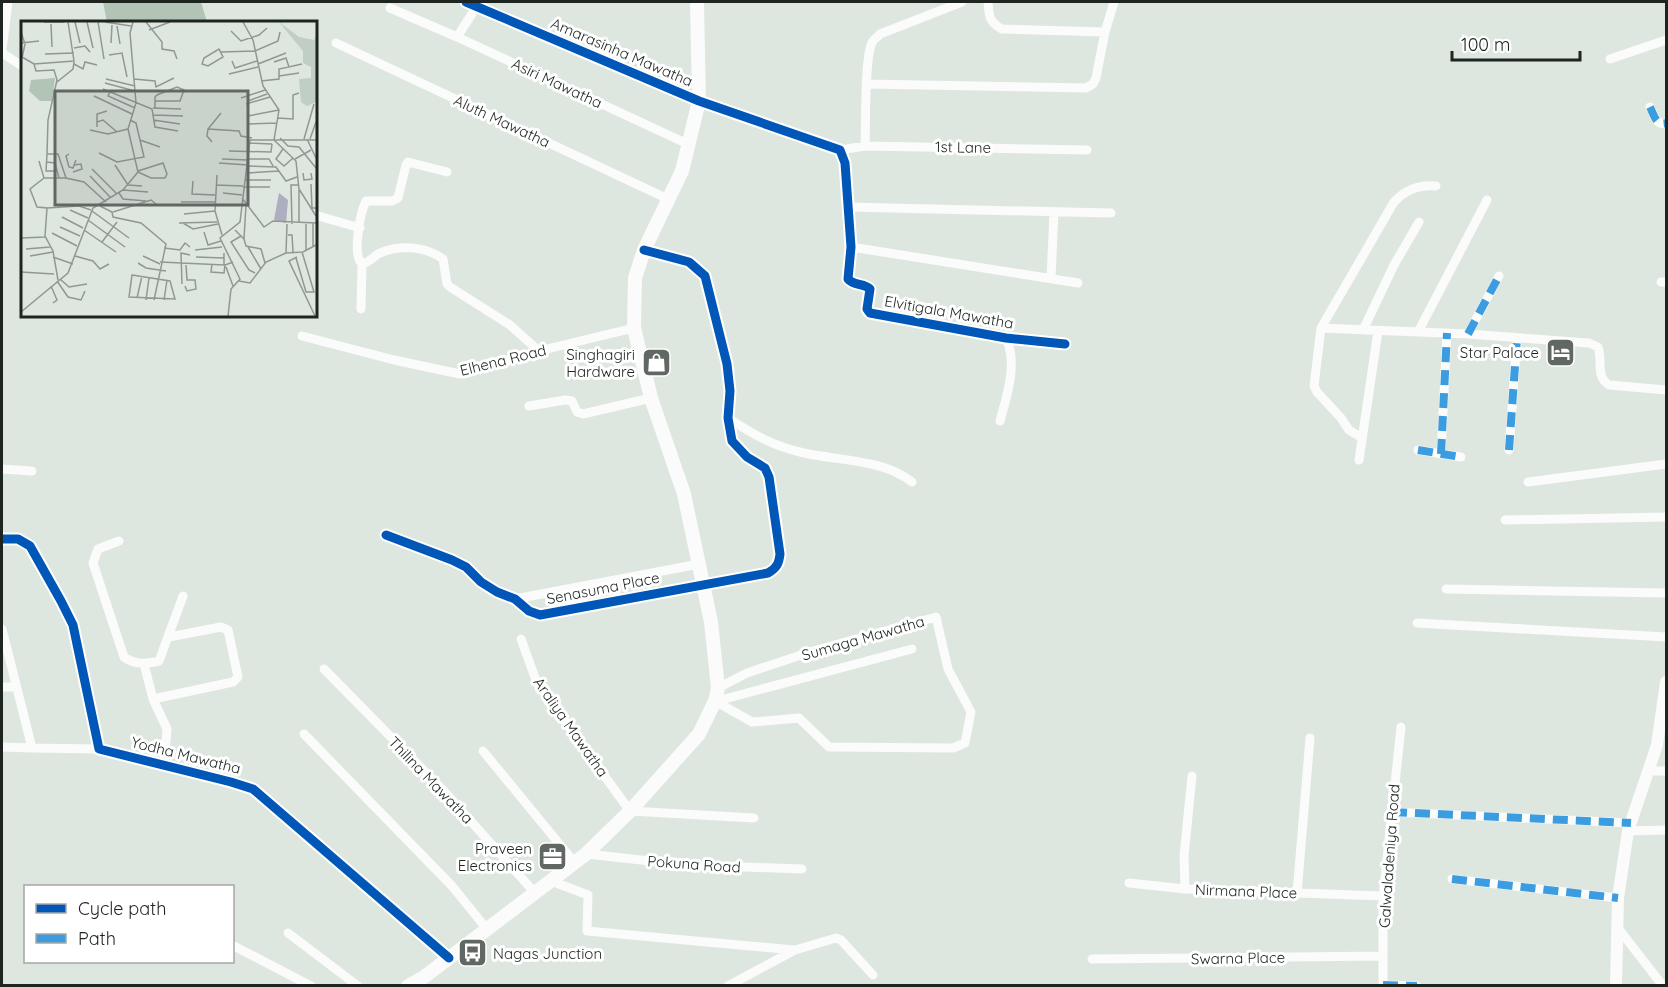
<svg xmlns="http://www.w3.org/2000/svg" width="1668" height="987" viewBox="0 0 1668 987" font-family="Quicksand,sans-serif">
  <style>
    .forest { fill: #b2c4b6 }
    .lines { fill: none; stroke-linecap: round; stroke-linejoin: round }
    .street { stroke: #fafbfa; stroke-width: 9 }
    .secondary { stroke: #fafbfa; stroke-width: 12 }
    .primary { stroke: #fafbfa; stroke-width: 14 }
    .quiet { stroke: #3c9ce0; stroke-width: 8; stroke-dasharray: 15 8; stroke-linecap: butt }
    .cycleway-casing { stroke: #fff; stroke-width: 13 }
    .cycleway { stroke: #0057b8; stroke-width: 9 }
    .labels { text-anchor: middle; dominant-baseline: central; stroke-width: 6; stroke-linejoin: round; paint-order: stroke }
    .street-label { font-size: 15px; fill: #1e2420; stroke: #fff }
    .poi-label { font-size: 15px; fill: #1e2420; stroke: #fff; text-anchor: end }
    .inset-road { fill: none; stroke: #919893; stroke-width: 1.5 }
    .view { fill: #616863; fill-opacity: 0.15; stroke: #616863; stroke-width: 3 }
    .inset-edge { fill: none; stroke: #1e2420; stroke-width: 3 }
  </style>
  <rect width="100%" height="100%" fill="#dde6df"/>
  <path class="forest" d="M103 2H201L207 22H107Z"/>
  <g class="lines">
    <path class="street" d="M466 2 699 101 840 150 845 163 851 247 848 279C854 286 864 283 870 289L867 309 870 313 1006 338 1065 344
      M988 2C989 16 989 22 1002 29L1105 32
      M477 6 457 37 690 145
      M390 8 457 37
      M336 43 668 199
      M2 50 8 2
      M2 53 22 66
      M1610 59 1666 40
      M867 84 1086 88 1093 84 1096 78 1105 32 1114 2
      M1650 107C1654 115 1656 126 1666 123
      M865 146C866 127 864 53 873 41 875 38 878 37 880 34L962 2
      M840 150 865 146 1087 150
      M848 207 1111 213
      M315 215 360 228
      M851 247 1078 283
      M362 264C352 255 360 213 366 201H392L398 198 406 165 408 162 447 172
      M1051 278 1054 213
      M1661 282H1666
      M361 309 362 264C368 263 372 258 378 254 397 244 426 246 443 259L447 284 450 287 510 325 539 351
      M1321 328 1468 334 1589 343 1598 347C1603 361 1595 376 1609 385L1666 390
      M1363 330 1394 265 1419 222
      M1418 332 1487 200
      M1468 334 1499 276
      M302 336 394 360 460 374 551 348 634 328
      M529 406 565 400 572 401 577 412 583 414 651 398
      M728 418C754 435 773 446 804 453 839 461 883 459 912 482
      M1000 421C1007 395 1018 364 1006 338
      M1362 438 1349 430 1341 418 1317 392 1314 386 1321 328 1394 202C1406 189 1419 185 1436 186
      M1418 450 1461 457
      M1509 450 1517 338
      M1441 454 1447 333
      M1359 460 1378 331
      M2 469 32 471
      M1528 482 1666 464
      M1505 520 1666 517
      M386 535 452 560 466 567 481 582 497 592 515 599 529 611 540 615 768 573C777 568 779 563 780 554L769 477 765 468 747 457 732 441 728 418 730 391 727 364 705 276 689 262 644 250
      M2 539H18L30 546 61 601 73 625 99 749 231 782 253 789 449 958
      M119 541 98 549 93 563 124 657C135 665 146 664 159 661L183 596
      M1446 589 1666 593
      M515 599 699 564
      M1417 623 1666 637
      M2 629 32 748 99 749
      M521 639 537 683 630 811 754 818
      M144 664 153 699 167 729 164 765
      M324 669 443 790 536 894
      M2 687H16
      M153 699 233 682 238 677 228 630 221 627 169 637
      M715 701 752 722 799 718 829 747 953 748 965 743 971 712 948 669 936 617 813 651 747 673 718 688
      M717 701 912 649
      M304 734 452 886 486 928
      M2 747 32 748
      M483 751 575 863
      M1648 771H1666
      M1192 776 1184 856 1185 889 1383 896
      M1392 812 1631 823
      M1628 831 1666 830
      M586 854 687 865 802 869
      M1452 879 1618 898
      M551 881 588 895 587 931 795 950
      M1129 883 1185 889
      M1297 893 1310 738
      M1618 928 1663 986
      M288 933 358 986
      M232 945 311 986
      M1092 959 1383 956
      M1383 985 1417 986
      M728 986 795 950 836 938 841 940 873 975
      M1383 986V896L1401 727"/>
    <path class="secondary" d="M1616 986 1618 898 1628 831 1657 745 1666 682"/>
    <path class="primary" d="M408 986 424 977 449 958 586 854 630 811 699 734 715 701 718 688 711 622 684 494 651 398 634 328 635 278 644 250 682 171 699 101 697 2"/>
    <path class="quiet" d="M1650 107C1654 115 1656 126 1666 123
      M1468 334 1499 276
      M1418 450 1461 457
      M1509 450 1517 338
      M1441 454 1447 333
      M1392 812 1631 823
      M1452 879 1618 898
      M1383 985 1417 986"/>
    <defs>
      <path id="cycleway" d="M466 2 699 101 840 150 845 163 851 247 848 279C854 286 864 283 870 289L867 309 870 313 1006 338 1065 344
        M386 535 452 560 466 567 481 582 497 592 515 599 529 611 540 615 768 573C777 568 779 563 780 554L769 477 765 468 747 457 732 441 728 418 730 391 727 364 705 276 689 262 644 250
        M2 539H18L30 546 61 601 73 625 99 749 231 782 253 789 449 958"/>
    </defs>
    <use href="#cycleway" class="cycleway-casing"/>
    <use href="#cycleway" class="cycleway"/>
  </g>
  <defs>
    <symbol id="hotel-square" viewBox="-11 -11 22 22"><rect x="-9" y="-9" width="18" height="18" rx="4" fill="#616863" stroke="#fff"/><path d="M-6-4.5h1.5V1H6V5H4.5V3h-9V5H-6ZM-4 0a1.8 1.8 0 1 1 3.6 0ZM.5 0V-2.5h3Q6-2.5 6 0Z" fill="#fff"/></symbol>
    <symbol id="shop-square" viewBox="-11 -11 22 22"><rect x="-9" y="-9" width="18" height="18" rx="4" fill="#616863" stroke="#fff"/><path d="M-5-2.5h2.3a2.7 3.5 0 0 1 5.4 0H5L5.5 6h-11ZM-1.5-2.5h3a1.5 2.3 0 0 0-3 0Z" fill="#fff"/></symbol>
    <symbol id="office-square" viewBox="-11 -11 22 22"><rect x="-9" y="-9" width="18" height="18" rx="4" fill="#616863" stroke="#fff"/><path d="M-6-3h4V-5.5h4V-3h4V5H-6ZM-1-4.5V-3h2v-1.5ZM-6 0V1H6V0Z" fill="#fff"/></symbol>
    <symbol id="bus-square" viewBox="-11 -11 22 22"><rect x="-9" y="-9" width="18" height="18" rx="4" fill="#616863" stroke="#fff"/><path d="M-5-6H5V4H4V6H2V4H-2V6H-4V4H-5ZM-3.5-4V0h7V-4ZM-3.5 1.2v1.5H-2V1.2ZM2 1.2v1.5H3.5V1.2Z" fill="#fff"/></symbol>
  </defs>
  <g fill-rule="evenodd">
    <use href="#hotel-square" x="1544" y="336" width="33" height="33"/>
    <use href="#shop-square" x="640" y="346" width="33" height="33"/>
    <use href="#office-square" x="536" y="840" width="33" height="33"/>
    <use href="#bus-square" x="456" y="936" width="33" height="33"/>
  </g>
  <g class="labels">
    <g class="street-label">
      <text transform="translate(622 52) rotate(23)">Amarasinha Mawatha</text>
      <text transform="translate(557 83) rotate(25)">Asiri Mawatha</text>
      <text transform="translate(502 121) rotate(25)">Aluth Mawatha</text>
      <text transform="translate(963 147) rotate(1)">1st Lane</text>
      <text transform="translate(949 312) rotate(10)">Elvitigala Mawatha</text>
      <text transform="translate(503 360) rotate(-14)">Elhena Road</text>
      <text transform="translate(603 588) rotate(-11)">Senasuma Place</text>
      <text transform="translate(863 638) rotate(-16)">Sumaga Mawatha</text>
      <text transform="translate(571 727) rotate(55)">Araliya Mawatha</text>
      <text transform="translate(186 755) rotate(14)">Yodha Mawatha</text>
      <text transform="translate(431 780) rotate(46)">Thilina Mawatha</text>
      <text transform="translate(1389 856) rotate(-86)">Galwaladeniya Road</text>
      <text transform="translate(694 864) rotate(4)">Pokuna Road</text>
      <text transform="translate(1246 891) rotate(2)">Nirmana Place</text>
      <text transform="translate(1238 958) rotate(-1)">Swarna Place</text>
    </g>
    <g class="poi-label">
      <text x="1539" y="352">Star Palace</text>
      <text x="635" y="354">Singhagiri<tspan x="635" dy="17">Hardware</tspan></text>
      <text x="532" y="848">Praveen<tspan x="532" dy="17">Electronics</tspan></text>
      <text x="493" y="953" text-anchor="start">Nagas Junction</text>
    </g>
  </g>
  <g transform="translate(21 21)">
    <rect width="296" height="296" fill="#dde6df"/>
    <path d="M258 1 278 16 293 19 295 14V81L286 85 280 81 278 58 290 57V46L282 42V30Z" fill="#c0cec4"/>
    <path d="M34 57 31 80H19L8 70 10 59Z" fill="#b2c4b6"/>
    <path d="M258 172 267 179 265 202 253 199Z" fill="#adaebf"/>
    <path class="inset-road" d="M23 1H43M54 1 59 22M66 1 72 27M77 1 83 38M84 1 110 5M125 1 141 21V28L153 30 156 38M222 1 232 19 242 65 258 89 253 119 275 140 278 168 295 195M30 3 31 26M96 5 99 23M128 9 149 1M210 10 220 20 238 14 246 7M0 11 4 23 1 37M0 22 18 20M90 22 91 4M53 27 64 25 69 31M198 28 202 36 187 45 181 43 183 37ZM200 31 234 30 257 20 259 11M24 33 53 32M88 34 101 32 106 56M1 36 13 43 53 40 47 1M211 40 214 47 236 40M253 41 265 37 268 46M13 43 15 50 33 49 36 59 27 99 26 133H37L45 157 63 161 85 181M53 43 62 48 64 41 76 44M237 43 265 32M208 53 237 46M258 55 278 52M85 58 114 65M113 58 134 60 135 66 153 57M240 60 258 58V48L281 43M36 61 52 48 53 41M84 62 114 70M82 68 131 88 134 106 157 110M89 71 87 75 114 87M73 75 111 93M220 77 244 69M227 80 246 73M225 83 249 76M132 87 160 88M134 87V76L136 74 156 66 163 69 159 80H134M132 94 162 95M227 95 258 89M257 97 272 98V74L278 72M132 99 159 103M76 101V93L86 90M226 103 256 102M76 106V101L82 99 96 111M187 108 218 110 220 115 231 117M69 109 87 113 107 108M259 117 267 125 278 126 295 147M283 118 293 83M286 118 295 137M289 118 295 101M119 119 139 126M191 121 186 115 187 108 200 92M228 122 251 123M262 128 255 138 263 145 272 137M208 130 250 131 251 123M78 132 96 141 123 136 115 102 109 99M26 133 25 150H36M48 133 45 135 48 146 52 147 55 139M201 138 227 139M227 138H248L252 145M274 138 290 129M18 140 23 157H38M25 141 34 142 38 157H45M198 142 227 144M94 144 107 164 121 165M227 145 255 146 265 160 276 156M71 148 96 173M52 151 61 148 60 143 53 144M117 151 130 157H144L146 153 142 142 117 150M226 152 258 150M282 152 283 159 291 158 290 152M196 154 194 190 201 214M69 155 89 176M23 157 9 168 16 186 26 187 24 215 32 230 37 259M224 159H250M172 160 171 173 194 174M290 163 291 187H295M195 164 222 165M222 166H249M102 169 127 171M278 169V202M98 172 102 178 125 180M202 172 221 174M221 177 243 206 252 200 295 202M160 181H194M79 185 91 191 92 196 120 202 145 223 133 279M26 187 58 185 70 189M49 189 67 197M71 190 108 217M92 191 130 179 135 183M163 193 194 190M41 196 62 207M67 199 104 226M158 202 196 201M162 202 172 208 197 203M292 202V226M266 203 265 232 282 231 295 224M271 203 270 164H278M285 203V229M39 206 59 215M63 209 95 231M214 209 223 218 225 184M183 211 187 224 200 220M31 212 56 225M267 214H271L272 231M220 215 210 221 228 249 234 252M0 217 24 216M223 218 225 225 240 228 244 242M81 221 96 201M227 226 240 248M143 227 159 229 164 222 169 226M5 228 29 226M174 229 201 226M9 235 32 231M54 235 72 240 79 248 88 243M122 235 139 243M32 236 52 243M175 236 203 237M276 236 268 240 294 295M275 237 285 271H293L281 231M139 241 203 244V232M117 242 125 247 145 250M191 243 190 251 203 252 204 244 212 241M205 246 212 265M0 251 33 253M111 254 149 260 154 278 108 276ZM39 258 48 266 66 263M36 260 47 276 60 279 64 270M218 260 229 262 245 241 265 232M161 263 160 232 169 234M30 265 36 279 32 282M164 265 166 270 175 268 174 259H166L165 244M116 277 121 255M125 279 128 257M143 279 146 259M0 291 47 252 72 187 102 169 117 151 107 108 115 82 109 12 112 1M207 295 210 268 219 258 199 217 219 201 229 119H295"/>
    <path class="view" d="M34 70H227V184H34Z"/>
    <rect width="296" height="296" class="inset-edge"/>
  </g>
  <rect width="1668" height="987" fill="none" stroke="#1e2420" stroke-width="6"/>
  <rect x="24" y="885" width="210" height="78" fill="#ffffff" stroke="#a5a7a6" stroke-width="1.5"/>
  <rect x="36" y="904" width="30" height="9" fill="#0057b8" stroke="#a5a7a6" stroke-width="1.5"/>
  <text x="78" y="915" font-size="18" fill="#1e2420">Cycle path</text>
  <rect x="36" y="934" width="30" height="9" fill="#3c9ce0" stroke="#a5a7a6" stroke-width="1.5"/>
  <text x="78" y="945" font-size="18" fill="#1e2420">Path</text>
  <path d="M1452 51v9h128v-9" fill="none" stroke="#1e2420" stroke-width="3"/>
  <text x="1461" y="51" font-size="18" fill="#1e2420" stroke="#ffffff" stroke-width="4.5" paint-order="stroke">100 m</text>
</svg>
